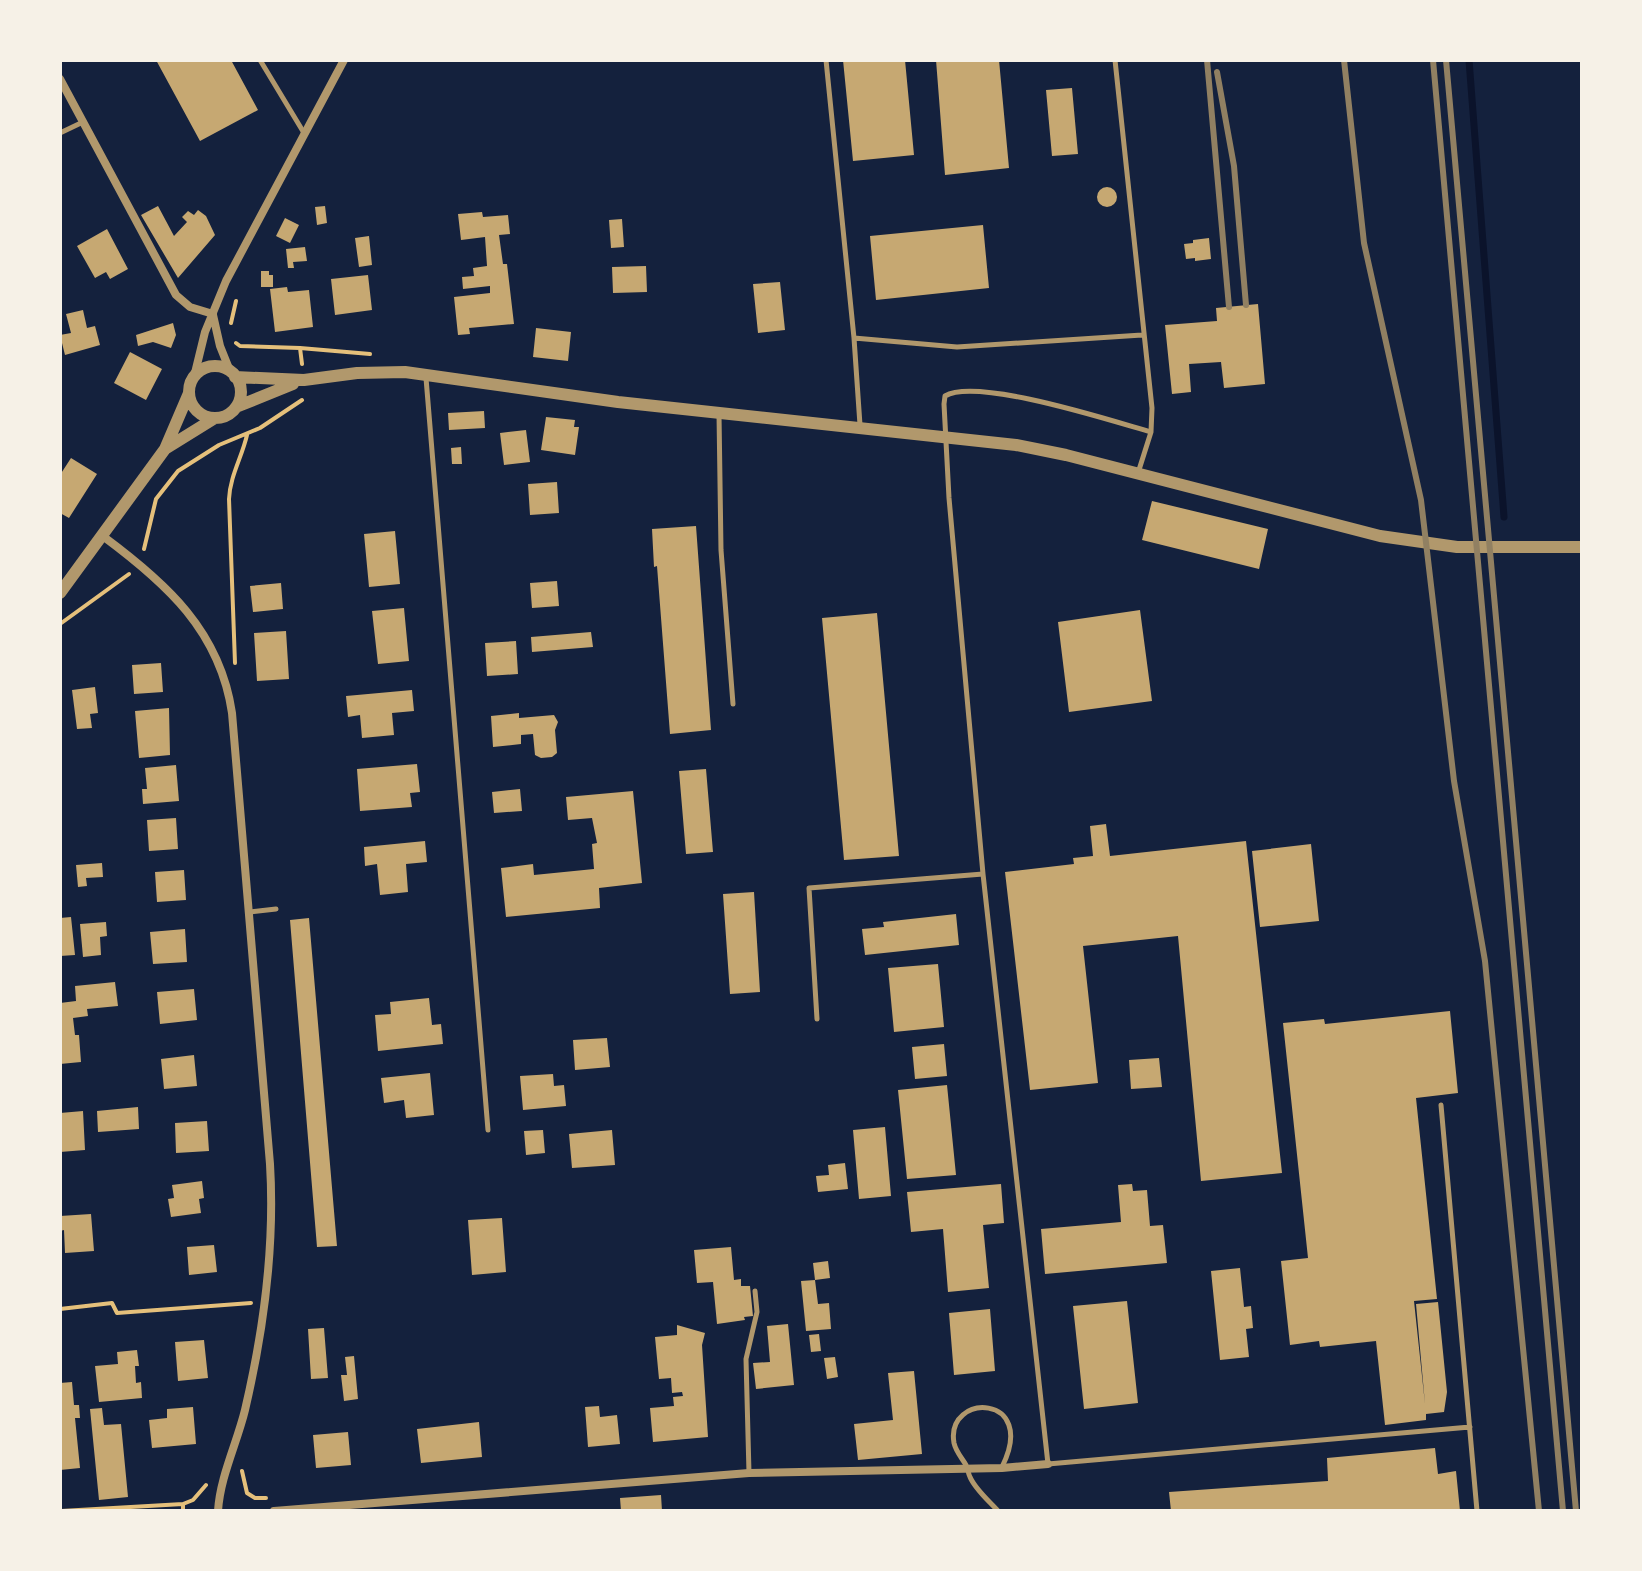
<svg xmlns="http://www.w3.org/2000/svg" width="1642" height="1571" viewBox="0 0 1642 1571" font-family="'Alegreya Sans',sans-serif">
  <style>
    .lines { fill: none; stroke-linecap: round; stroke-linejoin: round }
    .stream { stroke: #0b132b; stroke-width: 7 }
    .building { fill: #c6a872 }
    .path { stroke: #e5c07b; stroke-width: 4 }
    .service { stroke: #b1986c; stroke-width: 5 }
    .minor { stroke: #b1986c; stroke-width: 8 }
    .tertiary { stroke: #b1986c; stroke-width: 12 }
    .rail { stroke: #918062; stroke-width: 6 }
  </style>
  <rect width="100%" height="100%" fill="#14213d"/>
  <g class="lines">
    <path class="stream" d="M1469 60 1504 517"/>
  </g>
  <path class="building" d="M156 60H231L258 110 200 141Z
    M843 60H905L914 155 853 161Z
    M936 60H999L1009 168 945 175Z
    M1072 88 1078 154 1052 156 1046 90Z
    M1097 197a10 10 0 1 1 20 0a10 10 0 1 1-20 0Z
    M158 206 174 236 187 222 182 217 188 211 194 215 198 210 206 216 215 235 178 278 141 215Z
    M325 206 327 223 317 225 315 207Z
    M482 212 483 217 508 215 510 234 499 235 503 264H507L514 324 469 328 470 334 458 335 454 297 490 293V286L463 289 462 277 474 276 473 268 487 266 485 237 461 240 458 214Z
    M285 218 299 225 290 243 276 236Z
    M622 219 624 247 611 248 609 220Z
    M983 225 989 288 876 300 870 236Z
    M107 229 128 269 110 279 106 272 95 278 77 246Z
    M369 236 372 265 359 267 355 238Z
    M1209 238 1211 259 1195 261V258L1186 259 1184 244 1193 243V240Z
    M305 247 307 261 293 262 294 268H288L286 249Z
    M646 266 647 292 613 293 612 267Z
    M261 271H269V275H273V287H261Z
    M368 275 372 310 335 315 331 279Z
    M780 282 785 330 758 333 753 284Z
    M287 287 288 292 309 290 313 327 275 332 270 289Z
    M1258 304 1265 384 1224 388 1221 362 1189 364 1191 392 1172 394 1165 325 1217 321 1216 308Z
    M83 310 87 328 95 326 100 345 65 355 60 335 71 333 66 314Z
    M173 323 176 335 171 348 153 342 138 346 136 335Z
    M536 328 571 332 568 361 533 357Z
    M130 352 162 369 146 400 114 383Z
    M484 411 485 428 449 430 448 413Z
    M546 417 575 420 574 427H579L575 455 541 450Z
    M526 430 530 462 504 465 500 433Z
    M461 447 462 464H452L451 448Z
    M71 458 97 474 69 518 60 513V475Z
    M557 482 559 513 530 515 528 484Z
    M1152 501 1268 529 1259 569 1142 540Z
    M696 526 711 730 670 734 657 566 654 567 652 529Z
    M395 531 400 584 369 587 364 534Z
    M557 581 559 606 532 608 530 583Z
    M281 583 283 609 253 612 250 586Z
    M404 608 409 661 378 664 372 611Z
    M1140 610 1152 701 1069 712 1058 622Z
    M877 613 899 856 844 860 822 618Z
    M286 631 289 679 257 681 254 633Z
    M591 632 593 647 532 652 531 637Z
    M516 641 518 674 487 676 485 643Z
    M161 663 163 692 134 694 132 665Z
    M95 687 98 713 90 714 92 728 77 729 72 690Z
    M412 690 414 711 392 713 394 735 362 738 360 715 348 717 346 696Z
    M169 708 170 755 139 758 135 711Z
    M519 713V718L554 715 558 722 555 730 557 753 552 757 541 758 535 755 533 734 521 735V744L493 747 491 716Z
    M417 764 420 792 410 793 412 807 360 811 357 769Z
    M176 765 179 801 143 804 142 789H147L145 768Z
    M706 769 713 852 686 854 679 771Z
    M520 789 522 811 494 813 492 792Z
    M633 791 642 883 599 888 600 908 506 917 501 868 533 864 534 875 594 869 592 844 597 843 592 818 568 820 566 797Z
    M176 818 178 849 149 851 147 820Z
    M1106 824 1110 856 1246 841 1282 1173 1201 1181 1178 936 1083 946 1098 1083 1030 1090 1005 872 1074 864 1073 858 1093 856 1090 826Z
    M425 841 427 862 406 864 408 892 380 895 377 864 365 866 364 847Z
    M1311 844 1319 921 1260 927 1252 851Z
    M102 863 103 877 86 878 87 886 78 887 76 865Z
    M184 870 186 900 157 902 155 872Z
    M754 892 760 992 730 994 723 894Z
    M956 914 959 945 865 955 862 929 884 927 883 922Z
    M71 917 75 955 60 956V918Z
    M309 918 337 1246 317 1247 290 920Z
    M106 922 107 936 100 937 101 955 83 957 80 924Z
    M185 929 187 962 153 964 150 932Z
    M938 964 944 1027 894 1032 888 968Z
    M115 982 118 1006 87 1009 88 1016 73 1018 75 1035H79L81 1062 60 1064V1003L76 1001 75 986Z
    M194 989 197 1020 160 1024 157 992Z
    M429 998 432 1025 441 1024 443 1044 378 1051 375 1015 391 1014 390 1002Z
    M1450 1011 1458 1093 1416 1098 1437 1299 1414 1301 1425 1404 1416 1304 1438 1302 1447 1392 1444 1412 1426 1414V1420L1385 1425 1376 1341 1320 1347 1319 1341 1290 1345 1281 1261 1308 1258 1283 1023 1324 1019 1325 1024Z
    M607 1038 610 1067 575 1070 573 1040Z
    M944 1044 947 1076 915 1079 912 1047Z
    M194 1055 197 1086 164 1089 161 1059Z
    M1159 1058 1162 1087 1131 1089 1129 1060Z
    M430 1073 434 1115 406 1118 404 1100 384 1103 381 1078Z
    M553 1074 554 1086 564 1085 566 1106 523 1110 520 1076Z
    M947 1085 956 1175 907 1179 898 1090Z
    M138 1107 139 1129 98 1132 97 1111Z
    M83 1111 85 1150 60 1152V1113Z
    M207 1121 209 1151 176 1153 175 1123Z
    M885 1127 891 1196 859 1199 853 1130Z
    M543 1130 545 1153 526 1155 524 1131Z
    M612 1130 615 1165 572 1168 569 1134Z
    M845 1163 848 1189 818 1192 816 1176 829 1175 828 1165Z
    M202 1181 204 1198 199 1199 201 1213 171 1217 168 1199 174 1198 172 1185Z
    M1001 1184 1004 1223 983 1225 989 1288 948 1292 943 1229 911 1232 907 1192Z
    M1132 1184 1133 1191 1147 1190 1150 1226 1163 1225 1167 1263 1045 1274 1041 1229 1121 1222 1118 1185Z
    M91 1214 94 1251 65 1253 64 1230 60 1231V1216Z
    M502 1218 506 1272 472 1275 468 1220Z
    M214 1245 217 1272 189 1275 187 1247Z
    M731 1247 734 1280 741 1279V1286H750L753 1316 744 1317 745 1320 717 1324 713 1282 697 1283 694 1250Z
    M828 1261 830 1278 815 1280 813 1263Z
    M1240 1268 1244 1307 1251 1306 1253 1328 1246 1329 1249 1357 1220 1360 1211 1271Z
    M815 1280 818 1304 829 1303 831 1329 806 1331 801 1281Z
    M1127 1301 1138 1403 1084 1409 1073 1306Z
    M990 1309 995 1371 954 1375 949 1313Z
    M788 1324 794 1385 756 1389 753 1363 770 1362 767 1326Z
    M677 1325 705 1333 702 1345 708 1437 653 1442 650 1408 674 1406 673 1397 683 1396 682 1392 672 1393 671 1378 659 1379 655 1337 677 1335Z
    M324 1328 328 1378 311 1379 308 1329Z
    M819 1334 821 1351 811 1352 809 1335Z
    M204 1340 208 1378 178 1381 175 1342Z
    M137 1350 139 1366H135L136 1383 141 1382 142 1398 99 1402 95 1366 118 1364 117 1352Z
    M354 1356 358 1399 344 1401 341 1375H347L345 1357Z
    M835 1357 838 1377 827 1379 824 1358Z
    M914 1371 922 1454 858 1460 854 1424 893 1420 888 1373Z
    M72 1382 74 1405H79L80 1418H75L80 1468 60 1470V1383Z
    M599 1406 600 1417 617 1415 620 1444 588 1447 585 1407Z
    M193 1407 196 1444 152 1448 149 1420 167 1418V1409Z
    M102 1408 104 1425 121 1424 128 1497 99 1500 90 1409Z
    M479 1422 482 1457 421 1463 417 1429Z
    M348 1432 351 1465 316 1468 313 1435Z
    M1435 1448 1438 1474 1456 1471 1460 1511H1171L1169 1492 1328 1481 1327 1458Z
    M661 1495 662 1511H621L620 1498Z"/>
  <g class="lines">
    <path class="path" d="M231 323 236 301
      M236 343 240 346 300 348 370 354
      M300 348 302 364
      M144 549 156 499 178 471 219 445 260 428 302 400
      M60 624 129 574
      M235 663 229 499C230 476 242 457 247 435
      M60 1309 112 1303 117 1313 251 1303
      M242 1471 247 1493 255 1498H266
      M61 1511 183 1504
      M183 1511V1504L193 1500 206 1485"/>
    <path class="service" d="M260 60 304 133
      M826 60 854 338 860 425
      M1115 60 1152 408 1151 432 1138 473
      M60 133 83 122
      M854 338 957 347 1142 335
      M426 378 488 1130
      M719 414 721 550 733 704
      M1151 432C1112 421 977 377 945 396L944 404 949 498 983 874 1048 1464 1470 1427
      M250 912 276 909
      M817 1019 809 888 983 874
      M1441 1105 1477 1511
      M749 1473 746 1359 757 1312 755 1291
      M998 1511C989 1501 975 1489 970 1477 968 1473 968 1469 966 1465 962 1458 956 1452 954 1443 945 1392 1039 1393 1002 1467"/>
    <path class="minor" d="M60 79 176 295 190 307 213 314
      M213 315 220 346 230 371
      M194 377 205 332 226 281 344 60
      M104 537C166 583 220 631 232 713L270 1164C275 1247 264 1329 245 1410 237 1443 220 1477 218 1511
      M274 1511 749 1473 1002 1468 1048 1464"/>
    <path class="tertiary" d="M189 392a26 26 0 1 1 52 0a26 26 0 1 1-52 0Z
      M235 377 304 380 357 373 405 372 618 402 1016 445 1066 455 1380 536 1457 547H1582
      M236 407 293 384
      M165 449 215 418
      M60 593 165 449 189 393"/>
    <path class="rail" d="M1207 60 1229 307
      M1344 60 1364 243 1421 500 1454 781 1485 961 1539 1511
      M1433 60 1563 1511
      M1446 60 1576 1511
      M1217 72 1234 166 1246 305"/>
  </g>
  <rect width="1642" height="1571" fill="none" stroke="#f6f1e7" stroke-width="124"/>
</svg>
